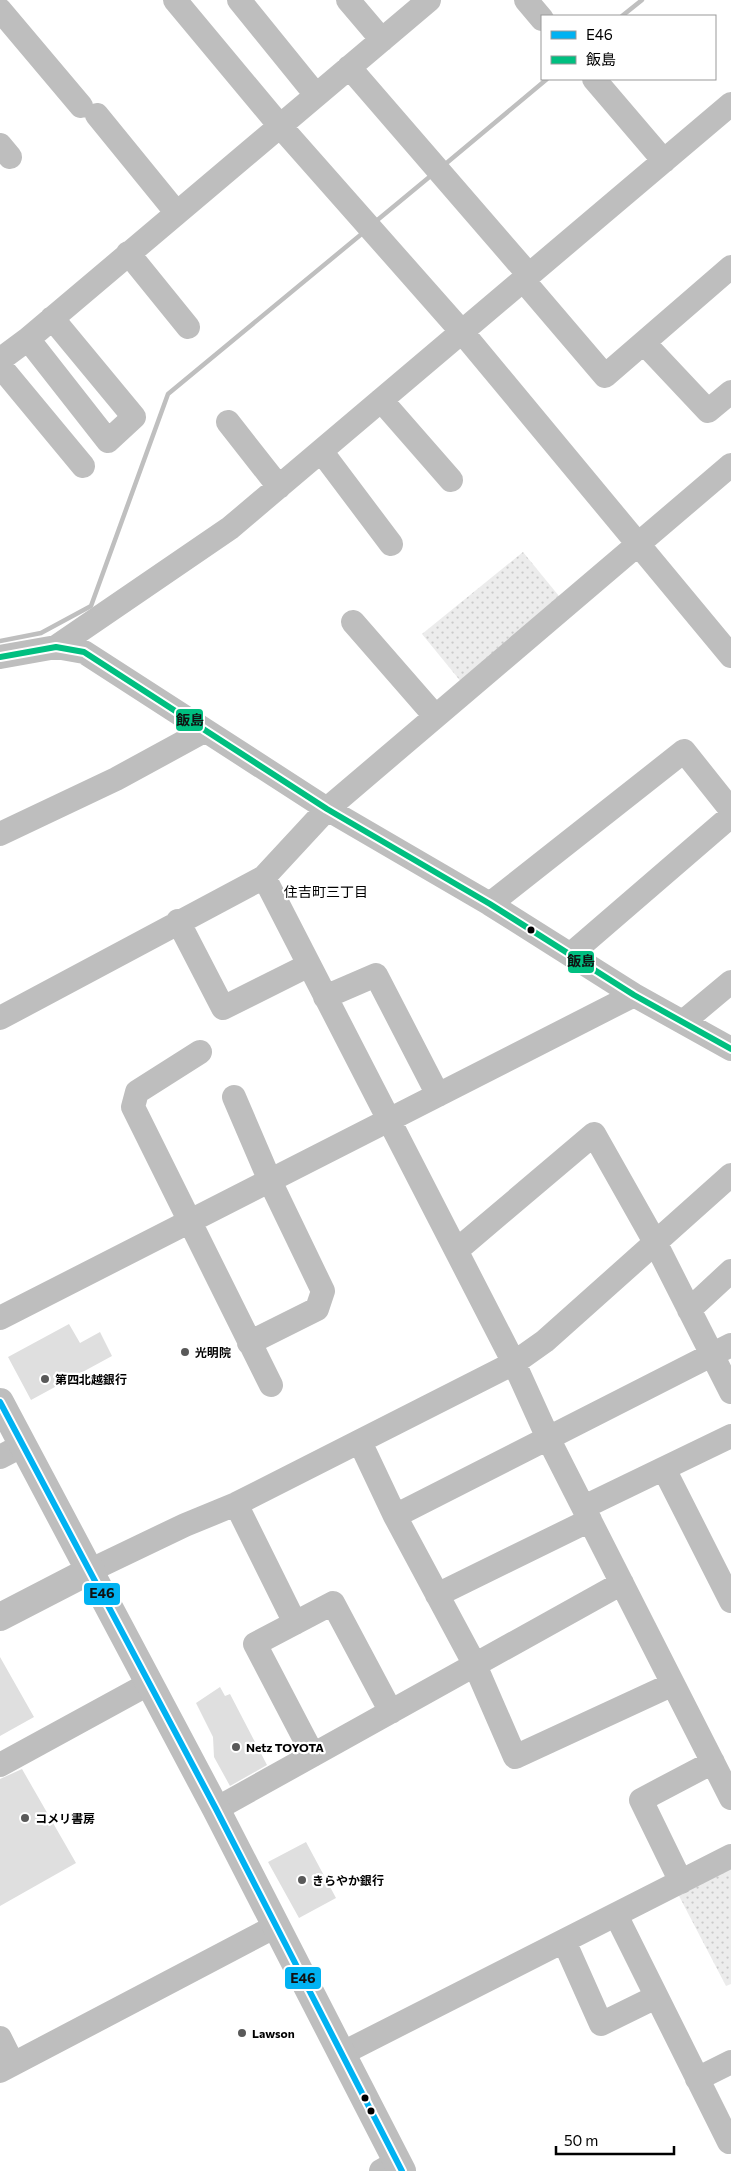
<svg xmlns="http://www.w3.org/2000/svg" width="731" height="2171" viewBox="0 0 731 2171" font-family="Commissioner,'Noto Sans JP',sans-serif">
  <style>
    .grass { fill: url(#grass-dots) }
    .lines { fill: none; stroke-linecap: round; stroke-linejoin: round }
    .stream { stroke: #bfbfbf; stroke-width: 4.5 }
    .building { fill: #dfdfdf }
    .minor { stroke: #bebebe; stroke-width: 24 }
    .major { stroke: #bebebe; stroke-width: 28 }
    .bus-1-casing { stroke: #fff; stroke-width: 10 }
    .bus-2-casing { stroke: #fff; stroke-width: 10 }
    .bus-1 { stroke: #00b2f2; stroke-width: 6 }
    .bus-2 { stroke: #00bf80; stroke-width: 6 }
    .bus-dot { fill: #000; stroke: #fff; stroke-width: 2 }
    .poi-dot { fill: #595959; stroke: #fff; stroke-width: 2 }
    .labels { text-anchor: middle; dominant-baseline: central; stroke-width: 4.5; stroke-linejoin: round; paint-order: stroke }
    .poi-label { font-size: 12px; font-weight: bold; fill: #000; stroke: #fff; text-anchor: start }
    .neighbourhood-label { font-size: 14px; fill: #000; stroke: #fff }
    .line-badge { stroke: #fff; stroke-width: 2 }
    .pale-badge-label { font-size: 14px; text-anchor: middle; font-weight: bold; fill: #111 }
  </style>
  <defs>
    <pattern id="grass-dots" width="8" height="8" patternUnits="userSpaceOnUse" patternTransform="scale(1.25)"><rect width="8" height="8" fill="#ececec"/><path d="M2 2h.1M6 6h.1" fill="none" stroke="#c9c9c9" stroke-width="1.8" stroke-linecap="round"/></pattern>
  </defs>
  <rect width="100%" height="100%" fill="#fff"/>
  <path class="grass" d="M523 552 563 601 462 683 422 634Z
    M731 1865V1984L726 1986 678 1894Z"/>
  <g class="lines">
    <path class="stream" d="M622 16 642 0
      M443 166 547 79
      M375 222 433 174
      M0 641 41 633 91 606 168 394 364 232"/>
  </g>
  <path class="building" d="M69 1324 80 1343 100 1332 112 1356 31 1400 8 1357Z
    M0 1657 34 1717 0 1736Z
    M220 1687 225 1696 230 1694 267 1765 230 1786 214 1757 213 1737 196 1703Z
    M22 1769 76 1863 0 1906V1779Z
    M306 1842 336 1898 299 1918 268 1862Z"/>
  <g class="lines">
    <path class="minor" d="M175 0 280 126 462 332 731 656
      M239 0 316 95
      M348 0 382 40
      M526 0 542 19
      M0 10 81 106
      M349 67 529 275
      M594 79 664 161
      M97 115 176 212
      M0 145 10 157
      M128 253 188 327
      M523 280 605 376 731 267
      M28 339 108 441 134 417 52 318
      M644 343 708 411 731 392
      M0 364 5 356 28 339 429 0
      M0 366 83 466
      M381 400 451 480
      M228 422 279 487
      M321 451 391 544
      M353 622 435 716
      M56 647 230 528 731 104
      M0 657 56 647 84 652 327 809 490 904 634 995 731 1049
      M0 834 116 779 204 731
      M264 877 514 1363 548 1438 731 1798
      M490 904 684 751 731 810
      M178 921 223 1008 309 965
      M571 954 731 816
      M325 997 376 975 438 1095
      M0 1018 264 877 327 809 731 465
      M683 1022 731 982
      M200 1052 137 1092 133 1107 271 1385
      M234 1097 270 1181 323 1291 317 1309 249 1343
      M457 1250 594 1134 655 1242 731 1392
      M689 1310 731 1271
      M0 1318 634 995
      M360 1442 395 1516 475 1665 515 1757 673 1684
      M0 1457 23 1445
      M664 1469 731 1601
      M236 1504 295 1623
      M584 1507 731 1436
      M395 1516 731 1345
      M91 1570 185 1525 236 1504 514 1363 545 1341 731 1175
      M437 1595 590 1520
      M313 1755 255 1644 333 1603 391 1712
      M0 1765 150 1683
      M216 1809 622 1583
      M681 1882 641 1800 713 1762
      M616 1915 729 2142 731 2141
      M564 1941 601 2024 656 1997
      M0 2038 13 2064
      M343 2053 731 1856
      M0 2071 276 1926
      M697 2079 731 2062
      M381 2171 397 2162"/>
    <path class="major" d="M0 1402 216 1809 402 2171
      M0 1617 91 1570"/>
    <defs>
      <path id="bus-1" d="M0 1402 216 1809 402 2171"/>
      <path id="bus-2" d="M0 657 56 647 84 652 327 809 490 904 634 995 731 1049"/>
    </defs>
    <use href="#bus-1" class="bus-1-casing"/>
    <use href="#bus-2" class="bus-2-casing"/>
    <use href="#bus-1" class="bus-1"/>
    <use href="#bus-2" class="bus-2"/>
  </g>
  <g class="bus-dot">
    <circle cx="531" cy="930" r="4.5"/>
    <circle cx="365" cy="2098" r="4.5"/>
    <circle cx="371" cy="2111" r="4.5"/>
  </g>
  <g class="poi-dot">
    <circle cx="185" cy="1352" r="5"/>
    <circle cx="45" cy="1379" r="5"/>
    <circle cx="236" cy="1747" r="5"/>
    <circle cx="25" cy="1818" r="5"/>
    <circle cx="302" cy="1880" r="5"/>
    <circle cx="242" cy="2033" r="5"/>
  </g>
  <g class="labels">
    <g class="poi-label">
      <text x="195" y="1352">光明院</text>
      <text x="55" y="1379">第四北越銀行</text>
      <text x="246" y="1747">Netz TOYOTA</text>
      <text x="35" y="1818">コメリ書房</text>
      <text x="312" y="1880">きらやか銀行</text>
      <text x="252" y="2033">Lawson</text>
    </g>
    <g class="neighbourhood-label">
      <text x="326" y="891">住吉町三丁目</text>
    </g>
  </g>
  <g class="line-badge">
    <rect x="175" y="708" width="29" height="24" rx="5" fill="#00bf80"/>
    <rect x="567" y="950" width="28" height="24" rx="5" fill="#00bf80"/>
    <rect x="83" y="1582" width="38" height="24" rx="5" fill="#00b2f2"/>
    <rect x="284" y="1966" width="38" height="24" rx="5" fill="#00b2f2"/>
  </g>
  <g class="pale-badge-label">
    <text x="190" y="725">飯島</text>
    <text x="581" y="966">飯島</text>
    <text x="102" y="1598">E46</text>
    <text x="303" y="1983">E46</text>
  </g>
  <rect x="541" y="15" width="175" height="65" fill="#ffffff" stroke="#999999"/>
  <rect x="551" y="31" width="25" height="8" fill="#00b2f2" stroke="#999999"/>
  <text x="586" y="40" font-size="15" fill="#000000">E46</text>
  <rect x="551" y="56" width="25" height="8" fill="#00bf80" stroke="#999999"/>
  <text x="586" y="65" font-size="15" fill="#000000">飯島</text>
  <path d="M556 2146v8h118v-8" fill="none" stroke="#000000" stroke-width="2.5"/>
  <text x="564" y="2146" font-size="15" fill="#000000" stroke="#ffffff" stroke-width="4" paint-order="stroke">50 m</text>
</svg>
